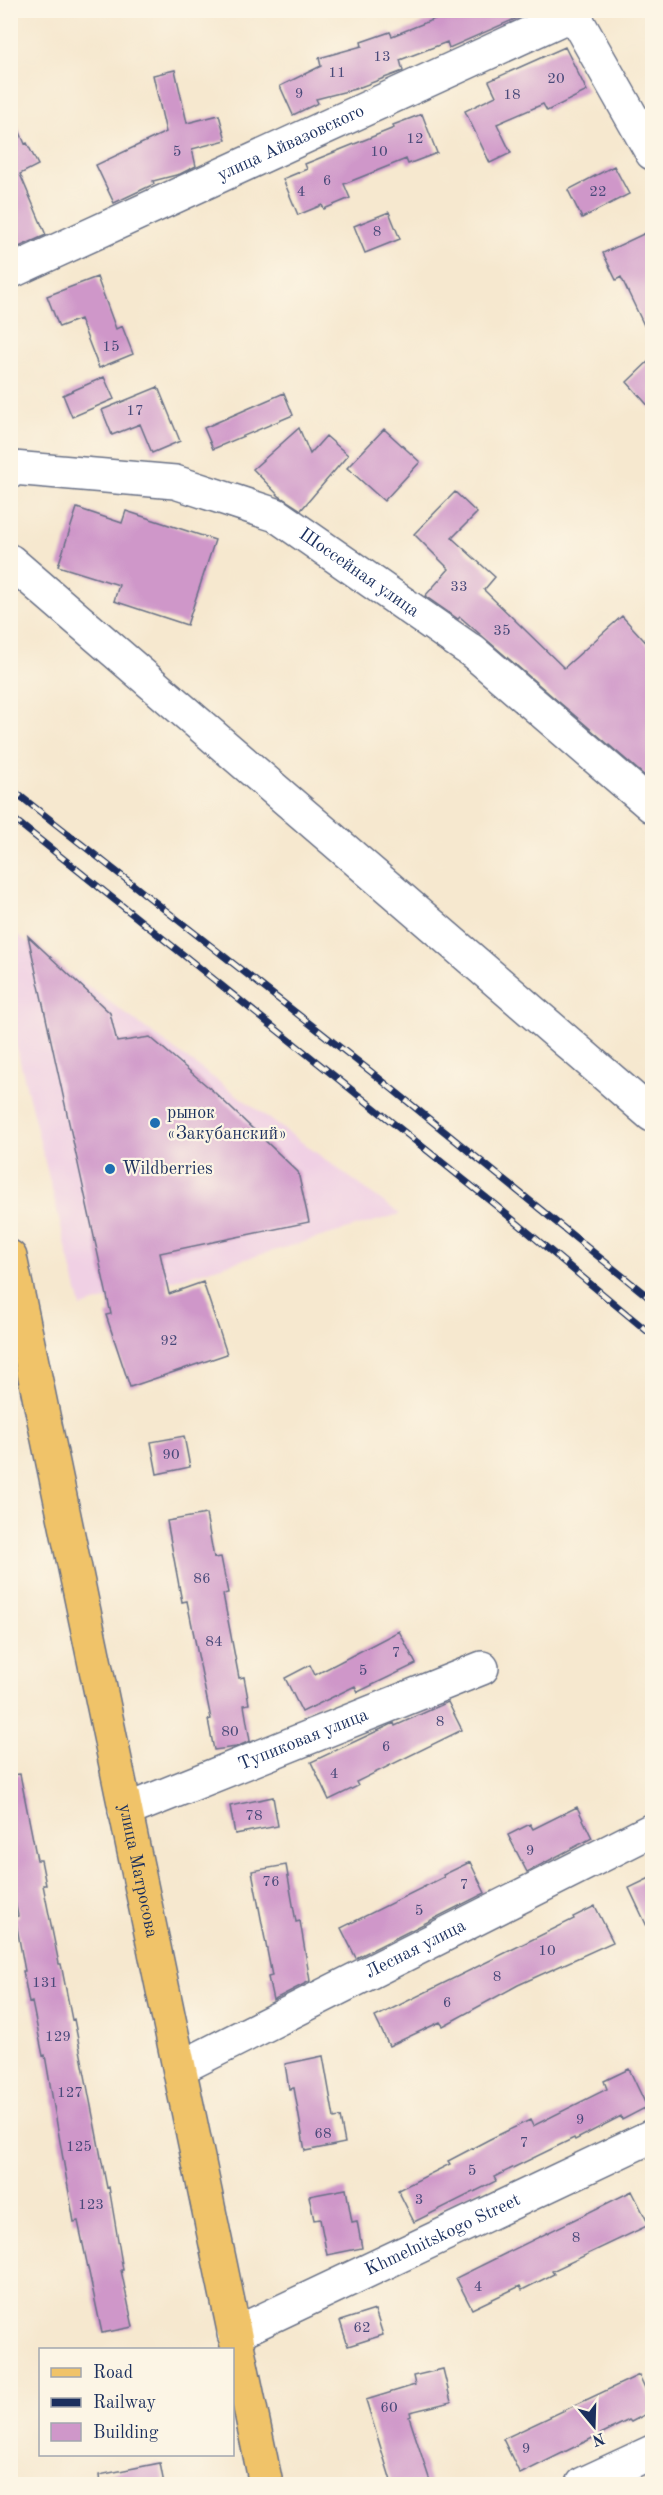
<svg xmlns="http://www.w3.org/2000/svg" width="663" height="2495" viewBox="0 0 663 2495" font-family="'Old Standard TT',serif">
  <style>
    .built { fill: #f0d0e4 }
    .building { fill: #cf97c9 }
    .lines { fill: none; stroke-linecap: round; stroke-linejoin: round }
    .minor-casing { stroke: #687086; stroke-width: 36 }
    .major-casing { stroke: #687086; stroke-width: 36 }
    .minor { stroke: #fff; stroke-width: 33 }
    .major { stroke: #f0c369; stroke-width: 33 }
    .rail-casing { stroke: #1b2f5e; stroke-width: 7 }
    .rail { stroke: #fcf5e5; stroke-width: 4.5; stroke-dasharray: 14; stroke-linecap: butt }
    .poi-dot { fill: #1f6fb2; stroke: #fcf5e5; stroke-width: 2 }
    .labels { text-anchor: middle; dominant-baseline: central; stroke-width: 4.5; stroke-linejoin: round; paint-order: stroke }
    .number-label { font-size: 15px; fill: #484979 }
    .street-label { font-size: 18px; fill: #1b2f5e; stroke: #fcf5e5 }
    .poi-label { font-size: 18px; fill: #1b2f5e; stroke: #fcf5e5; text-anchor: start }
  </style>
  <rect width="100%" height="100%" fill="#fcf5e5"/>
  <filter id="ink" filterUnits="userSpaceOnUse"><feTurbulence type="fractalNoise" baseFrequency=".0167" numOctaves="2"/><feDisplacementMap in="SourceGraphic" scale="12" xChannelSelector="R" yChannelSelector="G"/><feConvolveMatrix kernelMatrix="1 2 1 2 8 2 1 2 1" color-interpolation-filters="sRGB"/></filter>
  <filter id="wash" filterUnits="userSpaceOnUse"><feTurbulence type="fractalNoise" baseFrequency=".008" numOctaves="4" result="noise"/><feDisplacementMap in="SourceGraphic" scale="24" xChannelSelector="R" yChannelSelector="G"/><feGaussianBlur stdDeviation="1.35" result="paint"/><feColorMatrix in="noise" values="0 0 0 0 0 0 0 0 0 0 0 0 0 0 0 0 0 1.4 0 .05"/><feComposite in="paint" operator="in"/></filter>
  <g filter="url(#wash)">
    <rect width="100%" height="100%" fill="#f6e8cf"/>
    <path class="built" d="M11 930 400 1214 81 1307 11 1025Z"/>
    <g id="blocks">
      <path class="building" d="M434 10 533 11 449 48 447 42 400 60 403 71 355 89 316 99 318 103 293 115 280 86 321 66 319 58 362 46 361 42 390 32 392 36 437 18Z
        M565 47 587 91 547 111 543 104 497 124 511 153 490 163 465 111 496 96 489 81Z
        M175 70 187 123 219 115 226 140 192 149 196 166 180 174 153 181 154 184 114 203 96 165 166 132 153 75Z
        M11 111 25 144 27 143 38 165 20 174 46 235 10 251Z
        M422 114 437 153 408 164 406 159 344 184 350 198 324 209 322 205 298 215 283 179 307 169 305 164 394 128 393 125Z
        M614 166 629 194 582 218 568 190Z
        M389 212 400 239 365 253 354 226Z
        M652 230V342L621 277 616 280 603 253Z
        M97 277 116 329 122 326 133 354 99 368 80 319 59 327 47 296Z
        M652 358V410L627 382Z
        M104 377 114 399 72 417 63 395Z
        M158 387 180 441 152 453 140 424 112 435 102 410Z
        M284 393 293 415 213 449 204 428Z
        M299 428 310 454 326 436 348 455 301 510 279 496 253 469Z
        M384 429 420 462 384 501 347 468Z
        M455 492 477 513 452 538 495 577 484 590 564 668 622 616 652 649V782L460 617 458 619 425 596 449 569 414 534Z
        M77 508 122 523 126 511 215 540 187 625 114 601 119 585 58 566Z
        M28 936 110 1013 117 1042 150 1037 213 1091 298 1172 309 1222 160 1253 169 1294 203 1282 227 1354 130 1387 106 1315 111 1314Z
        M184 1436 190 1467 157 1474 151 1442Z
        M206 1514 214 1558 221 1557 228 1593 223 1594 239 1678 244 1677 249 1704 244 1705 250 1741 236 1747 214 1750 208 1720 211 1719 187 1601 182 1602 167 1521Z
        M399 1631 416 1664 358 1692 355 1686 302 1712 285 1678 310 1665 315 1675Z
        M448 1702 462 1730 356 1782 358 1786 329 1800 311 1762 388 1726 394 1723 395 1726Z
        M20 1774 37 1860H41L46 1885H43L59 1964H61L72 2020 74 2019 107 2188 109 2187 123 2270H121L133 2327 102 2333 78 2221 74 2222 45 2055 43 2056 32 2002 29 2003 23 1971H25L15 1917 18 1916 10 1876V1775Z
        M273 1797 278 1826 235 1834 230 1806Z
        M577 1807 592 1838 527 1872 508 1835 530 1824 533 1829Z
        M470 1862 485 1893 356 1958 341 1928 444 1877 443 1875Z
        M286 1865 296 1922 300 1921 310 1981 273 2000 268 1977 272 1976 252 1871Z
        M652 1877V1937L629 1888Z
        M595 1906 613 1942 518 1985 443 2026 440 2022 389 2046 375 2017 574 1919 573 1917Z
        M323 2056 334 2118 340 2117 345 2143 305 2151 294 2088 289 2089 285 2064Z
        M629 2069 647 2107 622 2120 621 2116 575 2140 574 2138 494 2177 496 2181 414 2222 398 2190 450 2164 448 2161 490 2139 530 2120 533 2126 607 2089 604 2081Z
        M346 2189 352 2222 357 2221 362 2248 327 2255 320 2219 314 2220 309 2196Z
        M632 2191 649 2225 552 2271 554 2274 522 2290 520 2286 472 2309 456 2278Z
        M375 2310 383 2335 348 2346 340 2321Z
        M443 2369 451 2402 410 2412 411 2416 409 2417 431 2484H392L366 2400 415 2385 413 2376Z
        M639 2375 652 2403V2411L631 2422 629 2420 520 2474 503 2439Z
        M160 2463 164 2484H100L99 2475Z"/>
    </g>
  </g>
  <g filter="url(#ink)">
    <use href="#blocks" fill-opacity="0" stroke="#687086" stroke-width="1.5"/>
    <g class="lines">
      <defs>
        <g id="minor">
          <path d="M571 10 652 153"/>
          <path id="s1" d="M10 272 572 14"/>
          <path id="s2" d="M10 472 13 468 175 482 276 515 473 652 652 806"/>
          <path d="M10 561 652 1115"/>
          <path id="s3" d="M125 1811 482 1668"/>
          <path id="s4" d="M180 2068 650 1831"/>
          <path id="s5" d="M234 2334 652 2136"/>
          <path d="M583 2484 652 2452"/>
        </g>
        <g id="major">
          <path id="s6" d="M10 1257 266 2484"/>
        </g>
      </defs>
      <use href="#minor" class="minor-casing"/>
      <use href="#major" class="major-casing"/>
      <use href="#minor" class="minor"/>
      <use href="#major" class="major"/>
      <defs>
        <path id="rail" d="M10 788 370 1071 652 1300
          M10 816 494 1204 652 1335"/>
      </defs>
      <use href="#rail" class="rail-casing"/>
      <use href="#rail" class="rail"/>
    </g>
  </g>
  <g class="poi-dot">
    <circle cx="155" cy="1123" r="6"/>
    <circle cx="110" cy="1169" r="6"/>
  </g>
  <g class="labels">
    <g class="number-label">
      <text x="382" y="57">13</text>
      <text x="337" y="73">11</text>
      <text x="556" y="79">20</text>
      <text x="299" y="94">9</text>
      <text x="512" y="95">18</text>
      <text x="415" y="139">12</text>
      <text x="177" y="152">5</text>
      <text x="379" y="152">10</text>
      <text x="327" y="181">6</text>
      <text x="301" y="192">4</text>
      <text x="598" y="192">22</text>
      <text x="377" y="232">8</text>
      <text x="111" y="347">15</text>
      <text x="135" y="411">17</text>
      <text x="459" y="587">33</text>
      <text x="502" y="631">35</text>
      <text x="169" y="1341">92</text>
      <text x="171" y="1455">90</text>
      <text x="202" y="1579">86</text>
      <text x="214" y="1642">84</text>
      <text x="396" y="1653">7</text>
      <text x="363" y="1671">5</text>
      <text x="440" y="1722">8</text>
      <text x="230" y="1732">80</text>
      <text x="386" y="1747">6</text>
      <text x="334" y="1774">4</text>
      <text x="254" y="1816">78</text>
      <text x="530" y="1851">9</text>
      <text x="271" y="1882">76</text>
      <text x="464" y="1885">7</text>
      <text x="419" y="1911">5</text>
      <text x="547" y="1951">10</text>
      <text x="497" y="1977">8</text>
      <text x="45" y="1983">131</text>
      <text x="447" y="2003">6</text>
      <text x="58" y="2037">129</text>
      <text x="70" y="2093">127</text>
      <text x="580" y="2120">9</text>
      <text x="323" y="2134">68</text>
      <text x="524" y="2143">7</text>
      <text x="79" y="2147">125</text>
      <text x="472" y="2171">5</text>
      <text x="419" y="2200">3</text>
      <text x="91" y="2205">123</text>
      <text x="576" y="2238">8</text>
      <text x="478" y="2287">4</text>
      <text x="362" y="2328">62</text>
      <text x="389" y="2408">60</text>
      <text x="526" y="2449">9</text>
    </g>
    <g class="street-label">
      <text stroke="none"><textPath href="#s1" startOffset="309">улица Айвазовского</textPath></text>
      <text stroke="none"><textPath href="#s2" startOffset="375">Шоссейная улица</textPath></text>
      <text stroke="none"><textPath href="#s3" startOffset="192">Тупиковая улица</textPath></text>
      <text stroke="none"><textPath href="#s6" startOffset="627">улица Матросова</textPath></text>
      <text stroke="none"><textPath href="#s4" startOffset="264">Лесная улица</textPath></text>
      <text stroke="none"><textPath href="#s5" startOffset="231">Khmelnitskogo Street</textPath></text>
    </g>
    <g class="poi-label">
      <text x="167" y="1113">рынок<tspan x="167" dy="21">«Закубанский»</tspan></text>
      <text x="122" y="1169">Wildberries</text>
    </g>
  </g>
  <rect width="663" height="2495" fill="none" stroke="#fcf5e5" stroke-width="36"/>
  <rect x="39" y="2348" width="195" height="108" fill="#fcf5e5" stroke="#a2a6af" stroke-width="1.5"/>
  <rect x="51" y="2368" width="30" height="9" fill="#f0c369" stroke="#a2a6af" stroke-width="1.5"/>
  <text x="93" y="2378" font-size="18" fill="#1b2f5e">Road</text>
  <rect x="51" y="2398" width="30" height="9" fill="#1b2f5e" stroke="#a2a6af" stroke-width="1.5"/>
  <text x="93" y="2408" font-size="18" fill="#1b2f5e">Railway</text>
  <rect x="51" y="2423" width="30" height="18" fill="#cf97c9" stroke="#a2a6af" stroke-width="1.5"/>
  <text x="93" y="2438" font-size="18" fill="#1b2f5e">Building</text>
  <g transform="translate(594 2426) rotate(161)" stroke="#fcf5e5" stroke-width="4.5" paint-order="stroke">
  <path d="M0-4.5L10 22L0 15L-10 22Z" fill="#1b2f5e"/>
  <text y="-9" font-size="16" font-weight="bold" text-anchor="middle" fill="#1b2f5e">N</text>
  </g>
</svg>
